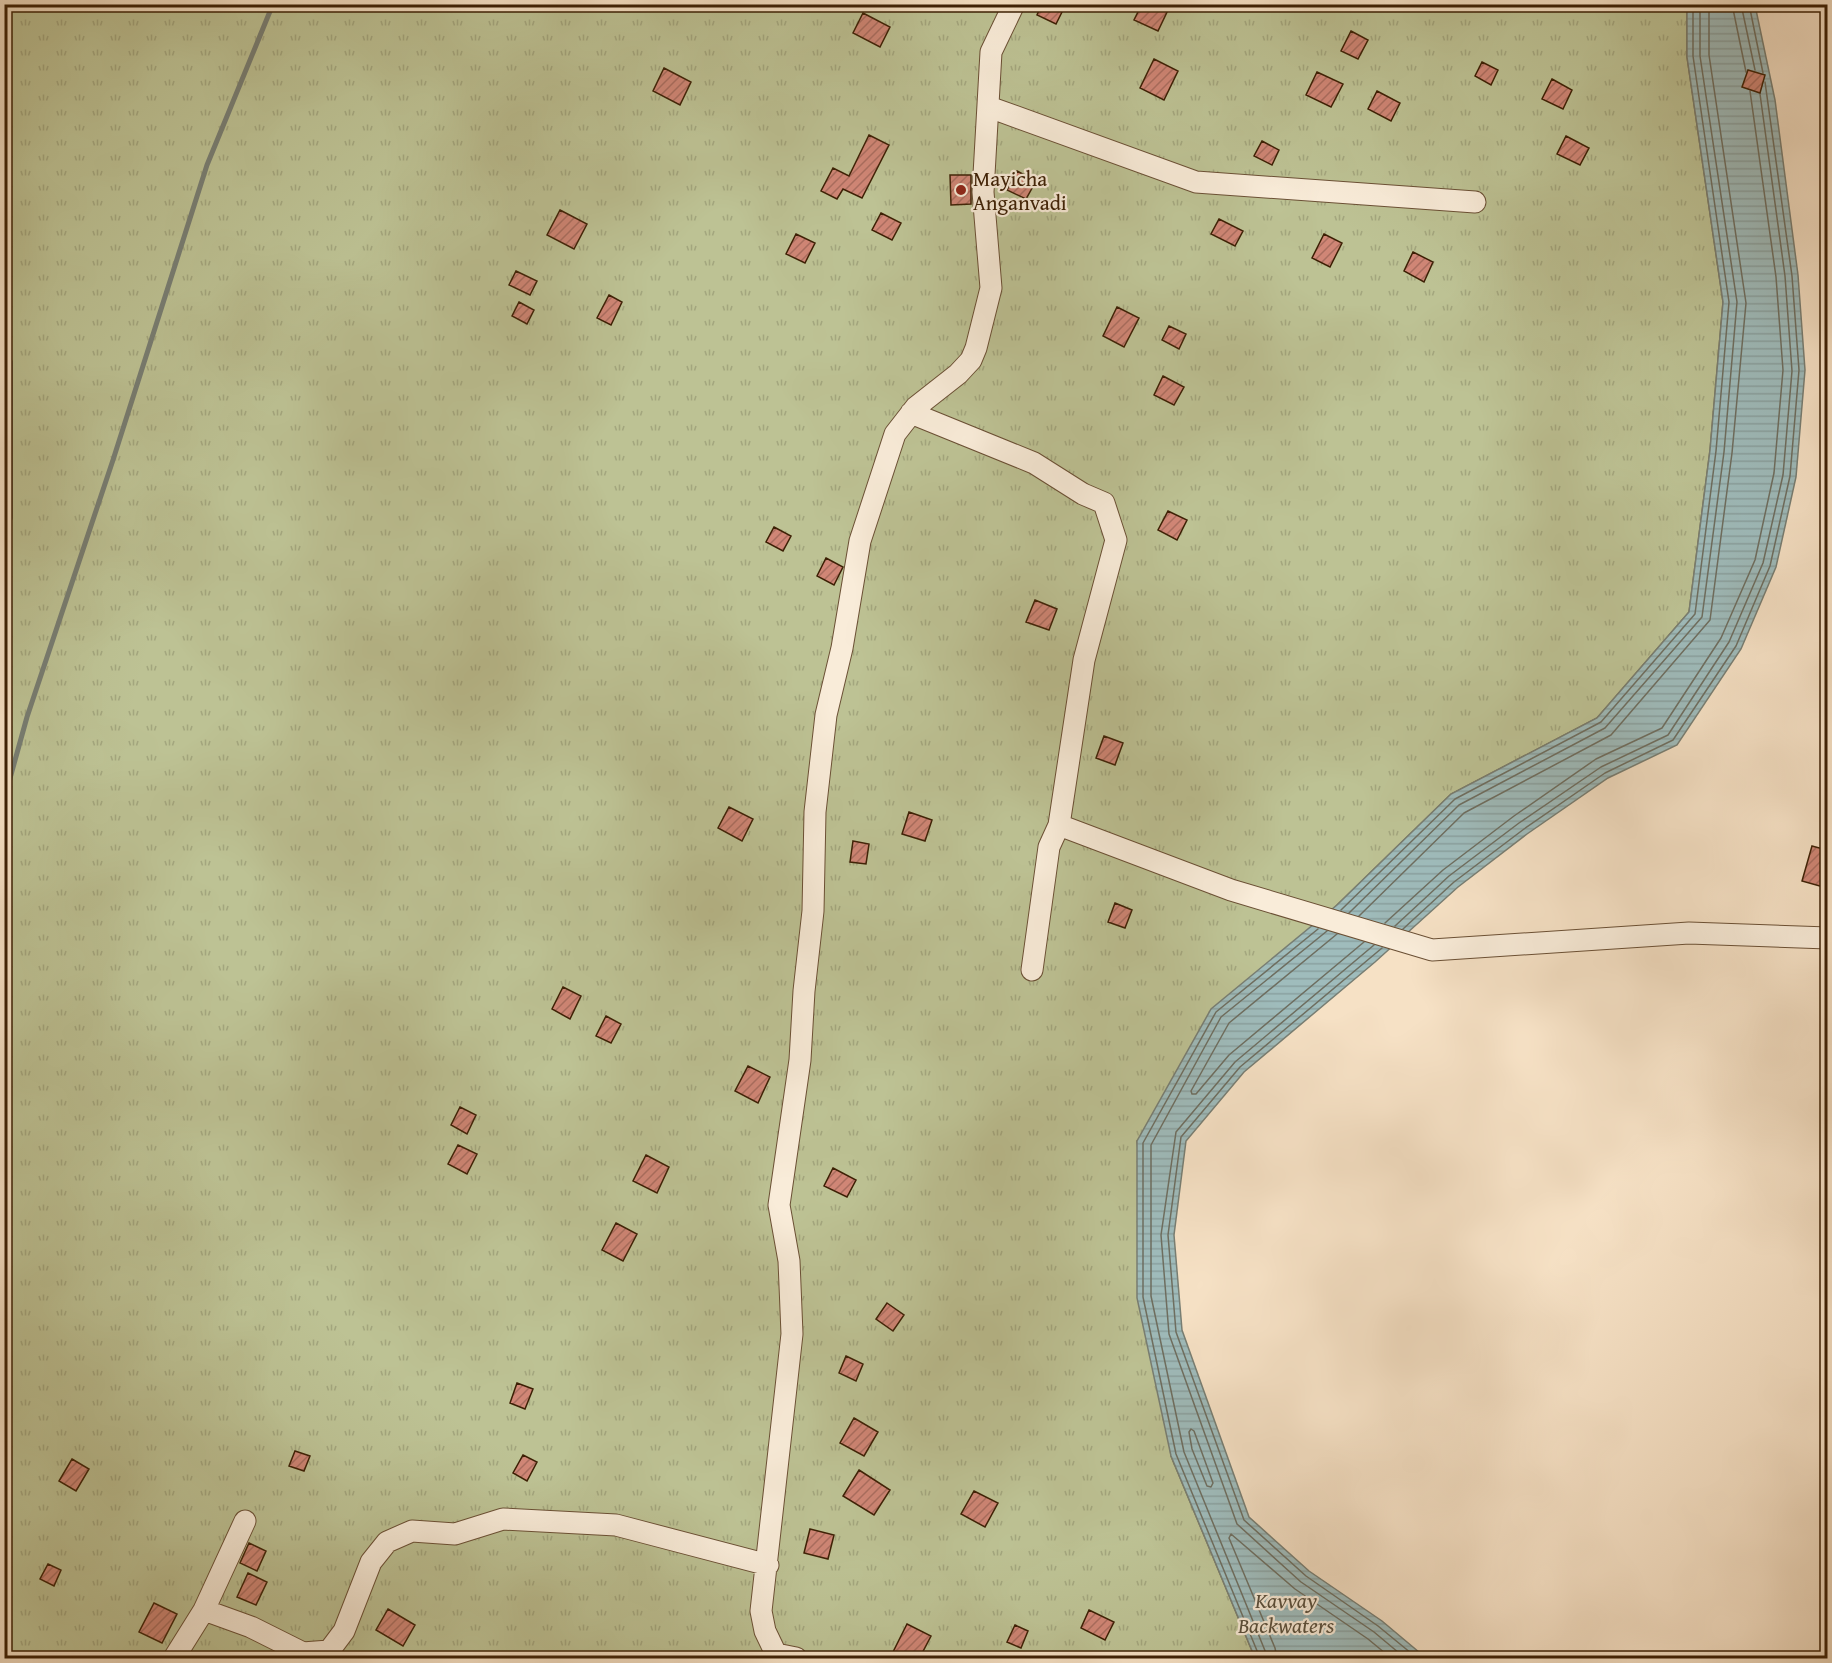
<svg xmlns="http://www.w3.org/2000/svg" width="1832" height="1663" viewBox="0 0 1832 1663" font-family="'Gentium Book Plus',serif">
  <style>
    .grass { fill: url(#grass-tufts); stroke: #7d714c; stroke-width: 1.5 }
    .water { fill: url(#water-rules); stroke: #787e73; stroke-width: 1.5 }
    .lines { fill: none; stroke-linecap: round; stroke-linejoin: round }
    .shore { stroke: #6e6e60; stroke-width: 1.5 }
    .stream { stroke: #787e73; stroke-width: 5 }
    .building { fill: url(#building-hatch); stroke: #3d2005; stroke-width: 1.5 }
    .minor-casing { stroke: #6b5035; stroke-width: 23 }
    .minor { stroke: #f9ecd9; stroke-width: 21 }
    .poi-dot { fill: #8f2418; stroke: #f9ecd9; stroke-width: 2 }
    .labels { text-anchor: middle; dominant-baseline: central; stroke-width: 4.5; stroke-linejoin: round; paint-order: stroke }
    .poi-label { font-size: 21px; fill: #3d2005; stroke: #f9ecd9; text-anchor: start }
    .water-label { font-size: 22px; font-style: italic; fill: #5a4f3c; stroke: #f9ecd9 }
  </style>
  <defs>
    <pattern id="grass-tufts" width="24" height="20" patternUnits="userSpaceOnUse" patternTransform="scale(1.5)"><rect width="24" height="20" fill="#bdc294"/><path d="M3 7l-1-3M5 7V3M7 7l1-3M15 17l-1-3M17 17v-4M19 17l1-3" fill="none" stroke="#a3a67e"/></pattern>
    <pattern id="water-rules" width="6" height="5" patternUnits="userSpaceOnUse" patternTransform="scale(1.5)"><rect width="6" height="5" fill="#9fbcbc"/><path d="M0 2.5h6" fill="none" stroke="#8aa1a0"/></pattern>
    <pattern id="building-hatch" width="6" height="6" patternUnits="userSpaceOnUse" patternTransform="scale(1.5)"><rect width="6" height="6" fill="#d08676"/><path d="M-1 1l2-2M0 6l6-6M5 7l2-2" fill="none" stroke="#aa6d5f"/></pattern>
  </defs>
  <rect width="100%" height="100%" fill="#f6e1c5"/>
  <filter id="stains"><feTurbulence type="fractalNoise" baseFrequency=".00333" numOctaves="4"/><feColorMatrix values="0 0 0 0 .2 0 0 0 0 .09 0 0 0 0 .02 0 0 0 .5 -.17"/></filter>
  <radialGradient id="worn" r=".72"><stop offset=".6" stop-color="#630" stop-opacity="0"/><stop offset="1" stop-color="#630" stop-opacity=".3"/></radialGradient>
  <path class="grass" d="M5 5H1687V57L1723 302 1710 450 1689 612 1597 718 1451 794 1337 905 1137 1141 1171 1456 1255 1658H5L4 542 12 518V362L4 339Z"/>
  <path class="water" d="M1687 5H1755L1775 100 1798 275 1805 370 1796 477 1776 567 1741 649 1677 745 1608 778 1527 834 1458 887 1375 962 1244 1072 1186 1141 1174 1235 1182 1330 1249 1517 1309 1571 1382 1621 1426 1658H1255L1171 1456 1137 1298V1141L1211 1009 1337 905 1451 794 1597 718 1689 612 1710 450 1723 302 1687 57Z
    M5 339 12 362V518L5 542Z"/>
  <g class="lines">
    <path class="shore" d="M1732 4 1746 72
      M1741 4 1755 70
      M1749 4 1763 73
      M4 357V523
      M1341 910 1455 799 1601 722 1695 614 1716 451 1729 302 1693 56V4
      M1349 913 1459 805 1605 728 1702 617 1724 452 1737 302 1700 56V4
      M1359 916 1464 813 1611 735 1710 620 1732 453 1746 303 1709 55V4
      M1385 923 1443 870 1514 816 1596 759 1662 728 1721 638 1755 560 1774 473 1783 370 1776 277 1750 91
      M1395 926 1449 876 1519 823 1601 767 1668 735 1729 642 1763 563 1783 475 1792 371 1785 276 1760 94
      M1403 929 1454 882 1524 829 1605 773 1673 740 1736 646 1770 566 1790 476 1799 370 1792 276 1765 82
      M1337 934 1229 1023 1191 1091 1192 1094H1196L1229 1055 1364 942
      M1374 945 1235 1062 1176 1132 1161 1235 1169 1334 1237 1524 1301 1582 1374 1632 1405 1658
      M1382 948 1240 1067 1181 1137 1168 1235 1176 1332 1244 1520 1306 1576 1378 1626 1417 1658
      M1191 1429 1194 1431 1213 1483 1211 1487 1207 1486 1192 1449 1189 1432Z
      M1260 1658 1176 1454 1143 1297V1143L1216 1012 1318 929
      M1268 1658 1184 1452 1151 1296V1145L1221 1017 1327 931
      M1277 1658 1275 1648 1229 1538 1231 1534 1295 1589 1368 1639 1391 1658"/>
    <path class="stream" d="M4 800 27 717 113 460 207 165 273 4"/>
  </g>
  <path class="building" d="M1042 4H1066L1056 24 1037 15Z
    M1142 4H1157L1168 10 1158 31 1134 20Z
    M863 13 890 27 880 47 853 33Z
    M1351 31 1368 40 1358 59 1341 51Z
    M1154 59 1178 71 1164 100 1140 88Z
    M1482 62 1498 70 1491 85 1475 76Z
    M664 68 691 82 680 105 653 91Z
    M1748 70 1765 75 1760 93 1742 87Z
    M1317 72 1343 84 1331 107 1306 95Z
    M1552 79 1572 90 1563 109 1542 99Z
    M1377 91 1400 103 1391 121 1368 109Z
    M869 135 889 145 862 198 843 189 837 199 821 191 833 168 849 176Z
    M1566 136 1589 148 1580 165 1557 154Z
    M1262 141 1279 150 1272 165 1254 156Z
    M1017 171 1036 181 1026 199 1007 190Z
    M950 175H971V204L951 205Z
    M560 210 587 224 574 249 547 235Z
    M881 213 901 223 892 240 872 230Z
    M1219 219 1243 231 1235 246 1211 234Z
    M796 234 815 243 805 263 786 254Z
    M1324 234 1342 243 1330 267 1312 258Z
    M1413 252 1433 262 1424 282 1404 271Z
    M516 271 537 281 530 295 509 285Z
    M609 295 622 302 611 325 597 318Z
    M519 302 534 310 527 324 512 316Z
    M1117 307 1139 318 1124 347 1103 336Z
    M1169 326 1186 334 1179 349 1162 340Z
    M1163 376 1184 387 1174 405 1154 395Z
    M1168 511 1187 520 1177 540 1158 530Z
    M774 527 791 536 783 551 766 542Z
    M826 558 843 567 834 585 817 576Z
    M1035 600 1057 609 1049 630 1026 622Z
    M1104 736 1123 743 1115 765 1096 758Z
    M729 807 753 819 742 841 718 828Z
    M909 812 932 820 925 841 902 834Z
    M853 841 869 844 866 864 850 862Z
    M1812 846 1827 850V888L1802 881Z
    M1115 903 1132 910 1125 928 1108 922Z
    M563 987 581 996 570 1019 552 1009Z
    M606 1016 621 1024 611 1043 596 1036Z
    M748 1066 770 1077 758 1103 735 1091Z
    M460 1107 476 1115 467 1134 451 1125Z
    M458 1145 477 1154 467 1174 448 1164Z
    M646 1155 669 1167 657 1193 633 1181Z
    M833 1168 856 1180 847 1197 824 1186Z
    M616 1223 637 1234 623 1261 602 1250Z
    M887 1303 904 1315 893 1331 876 1319Z
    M846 1356 863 1364 856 1381 839 1373Z
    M517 1383 533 1389 525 1409 510 1403Z
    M854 1418 878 1432 864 1456 840 1443Z
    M295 1451 310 1456 304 1471 289 1466Z
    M523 1455 537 1462 527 1481 513 1473Z
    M72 1459 89 1469 76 1491 59 1481Z
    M859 1470 890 1490 874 1515 843 1496Z
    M974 1491 998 1503 985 1527 961 1514Z
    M810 1529 834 1535 828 1559 804 1553Z
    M249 1543 266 1551 257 1571 240 1563Z
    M48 1564 61 1570 54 1586 40 1579Z
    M248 1573 267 1582 256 1605 237 1597Z
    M154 1603 177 1614 162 1643 139 1632Z
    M388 1609 415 1625 403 1646 376 1630Z
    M1089 1610 1114 1622 1105 1640 1081 1628Z
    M907 1624 931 1636 919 1659H902L892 1654Z
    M1015 1625 1028 1631 1021 1648 1007 1642Z"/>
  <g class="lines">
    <defs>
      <path id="minor" d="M989 107 1196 182 1475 202
        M911 413 1034 463 1083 494 1104 503 1116 540 1084 660 1059 825 1049 847 1032 970
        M1059 825 1231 890 1432 950 1689 933 1828 938
        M204 1610 245 1521
        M776 1654 796 1658
        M174 1658 204 1610 251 1627 303 1653 329 1651 344 1631 371 1562 387 1542 412 1531 455 1534 503 1519 616 1525 768 1565
        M774 1658 776 1654 765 1631 761 1611 792 1334 789 1261 779 1205 800 1060 804 991 813 911 815 812 826 715 842 648 860 541 895 434 916 407 958 374 971 360 976 348 991 288 983 192 991 52 1014 4"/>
    </defs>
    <use href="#minor" class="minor-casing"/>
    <use href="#minor" class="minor"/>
  </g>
  <circle class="poi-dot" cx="961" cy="190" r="6"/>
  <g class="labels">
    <g class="poi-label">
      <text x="973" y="178">Mayicha<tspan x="973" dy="24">Anganvadi</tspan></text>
    </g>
    <g class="water-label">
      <text x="1286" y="1600">Kavvay<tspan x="1286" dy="25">Backwaters</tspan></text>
    </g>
  </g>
  <rect width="1832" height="1663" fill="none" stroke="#f6e1c5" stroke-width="24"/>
  <rect x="6" y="6" width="1820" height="1651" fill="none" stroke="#3d2005" stroke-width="3"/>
  <rect x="12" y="12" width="1808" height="1639" fill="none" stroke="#3d2005" stroke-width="1.5"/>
  <rect width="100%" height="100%" filter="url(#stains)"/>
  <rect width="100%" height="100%" fill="url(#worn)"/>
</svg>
